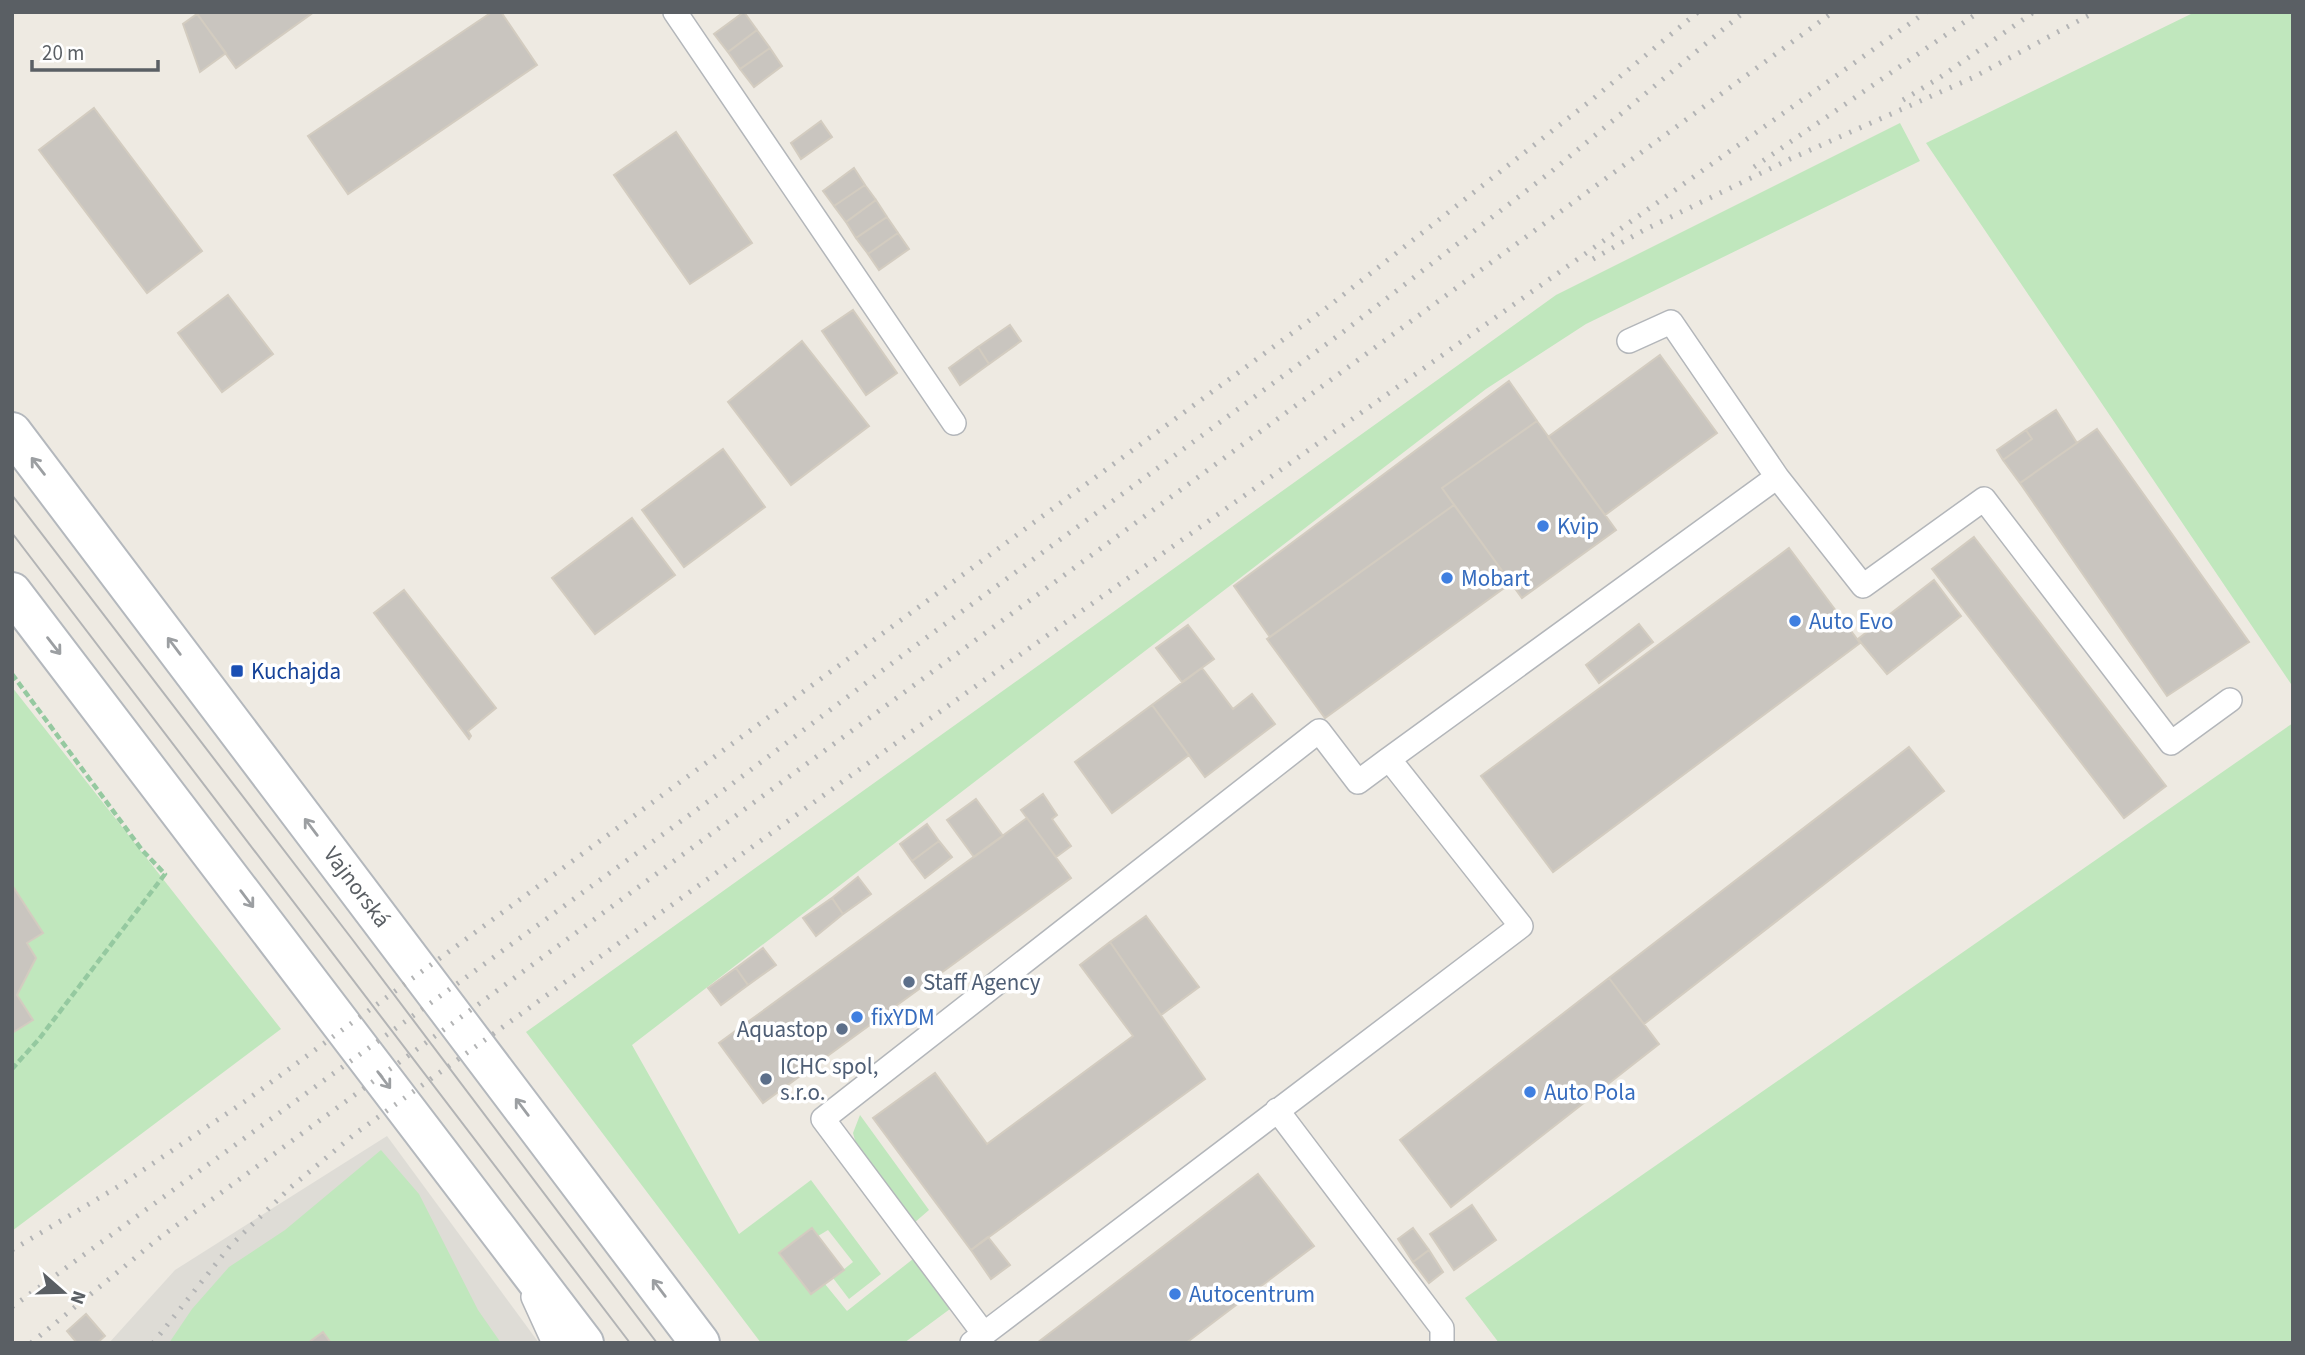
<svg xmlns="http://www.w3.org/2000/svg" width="2305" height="1355" viewBox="0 0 2305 1355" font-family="'Source Sans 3',sans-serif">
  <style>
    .industrial { fill: #dedcd6 }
    .green { fill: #c0e7bd }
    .building { fill: #c9c5bf; stroke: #d3ccc0; stroke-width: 2 }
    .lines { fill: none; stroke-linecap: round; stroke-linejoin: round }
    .lane-casing { stroke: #b3b6ba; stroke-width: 26 }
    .secondary-casing { stroke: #b4b8bd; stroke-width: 42 }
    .path { stroke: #95c9a0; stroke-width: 4.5; stroke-dasharray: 7 3.5; stroke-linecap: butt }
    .lane { stroke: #fff; stroke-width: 23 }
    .secondary { stroke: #fff; stroke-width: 38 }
    .tram { stroke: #b3b4b5; stroke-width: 2 }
    .rail { stroke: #b3b4b5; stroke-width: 5; stroke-dasharray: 2 9; stroke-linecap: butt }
    .oneway { stroke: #9c9fa2 }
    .shop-dot { fill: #3f7fe0; stroke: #fff; stroke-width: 2.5 }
    .transit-dot { fill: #1a4fb4; stroke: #fff; stroke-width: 2.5 }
    .service-dot { fill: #5c6f8a; stroke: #fff; stroke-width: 2.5 }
    .labels { text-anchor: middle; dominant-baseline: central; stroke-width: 7; stroke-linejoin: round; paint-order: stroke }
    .shop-label { font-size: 23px; fill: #366cbe; stroke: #fff; text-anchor: start }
    .transit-label { font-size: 23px; fill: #164399; stroke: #fff; text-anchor: start }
    .street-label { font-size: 23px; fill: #5a5f64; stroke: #fff }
    .service-label { font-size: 23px; fill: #4e5e75; stroke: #fff; text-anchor: start }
  </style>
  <rect width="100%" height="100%" fill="#eeeae2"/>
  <path class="industrial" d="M387 1136 539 1343H109L175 1270Z"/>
  <path class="green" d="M2195 12H2293V687L1926 143Z
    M1900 123 1920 161 1586 324 1486 389 632 1045 739 1234 811 1180 881 1274 849 1299 833 1278 853 1262 828 1230 818 1236 811 1228 780 1253 811 1294 825 1284 847 1311 913 1259 950 1309 904 1343H761L526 1032 1556 295Z
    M12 687 281 1029 12 1231Z
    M2293 723V1343H1499L1465 1298Z
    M860 1115 929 1210 914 1223 856 1144 853 1133Z
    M381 1150 419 1194 478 1310 501 1343H169L192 1309 229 1267 285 1230Z"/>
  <path class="building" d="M196 12H314L236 68Z
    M492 12H501L537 65 348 194 308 136Z
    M744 12 757 30 728 52 714 34Z
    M197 14 226 53 200 72 183 24Z
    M757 30 770 48 740 69 728 52Z
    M770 48 782 66 754 87 740 69Z
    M94 108 202 251 147 293 39 150Z
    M821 121 832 137 801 159 791 143Z
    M676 132 752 243 690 284 614 175Z
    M854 168 865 185 834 206 823 191Z
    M865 185 876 200 846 222 834 206Z
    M876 200 887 217 856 238 846 222Z
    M887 217 898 233 868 254 856 238Z
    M898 233 909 249 879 270 868 254Z
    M228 295 273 354 222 392 178 333Z
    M853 310 897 373 866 395 822 331Z
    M1010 325 1021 341 989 364 978 347Z
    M802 341 869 426 791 485 728 402Z
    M978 347 989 364 960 385 949 368Z
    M1660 355 1717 433 1605 515 1548 437Z
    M1509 381 1537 421 1442 488 1454 505 1270 637 1234 586Z
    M2056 410 2077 443 2020 483 2003 460 2032 439 2026 430Z
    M1537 421 1616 530 1522 598 1442 488Z
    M2097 429 2249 642 2167 696 2020 483Z
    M2026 430 2032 439 2003 460 1997 450Z
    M723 449 765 507 684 567 642 510Z
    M1454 505 1511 583 1325 718 1267 639Z
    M632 518 675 575 595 634 552 578Z
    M1974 537 2166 786 2124 818 1932 569Z
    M1789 548 1860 643 1553 872 1481 776Z
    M1934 580 1961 616 1887 674 1858 639Z
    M404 590 496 708 468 731 471 736 469 739 374 613Z
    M1639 624 1653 642 1599 683 1586 665Z
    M1188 625 1214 659 1182 682 1156 648Z
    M1202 668 1233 709 1252 694 1275 724 1205 777 1152 705Z
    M1152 705 1189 755 1112 813 1075 762Z
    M1909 747 1944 791 1644 1024 1609 978Z
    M1043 794 1057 815 1052 819 1071 846 1056 857 1021 810Z
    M976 799 1003 836 974 857 947 820Z
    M1027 818 1071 878 763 1103 719 1043Z
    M927 824 939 841 912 861 900 844Z
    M939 841 952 857 925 878 912 861Z
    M858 877 871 894 843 914 832 898Z
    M12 885 43 933 27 943 36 958 17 995 33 1020 12 1033Z
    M832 898 843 914 816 936 803 918Z
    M1146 916 1199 987 1161 1015 1110 942Z
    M1110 942 1205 1079 971 1250 873 1118 935 1073 987 1144 1133 1036 1080 965Z
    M763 948 776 965 748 985 736 968Z
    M736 968 748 985 721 1005 708 988Z
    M1609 978 1659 1044 1451 1207 1400 1140Z
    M1258 1174 1314 1246 1186 1343H1037Z
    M1472 1205 1496 1240 1454 1270 1430 1234Z
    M812 1228 844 1270 811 1294 779 1253Z
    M1413 1228 1429 1250 1413 1262 1398 1239Z
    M988 1237 1010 1265 991 1279 971 1250Z
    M1429 1250 1443 1272 1429 1283 1413 1262Z
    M86 1314 105 1336 97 1343H77L67 1331Z
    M323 1332 331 1343H308Z"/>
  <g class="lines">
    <defs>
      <path id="lane" d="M675 12 954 423
        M1629 341 1671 322 1777 477
        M1277 1110 1442 1328V1343
        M533 1297 554 1343
        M984 1334 823 1119 1319 731 1358 782 1389 759
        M972 1343 1521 926 1389 759 1777 477 1863 586 1984 499 2171 743 2230 700"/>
      <path id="secondary" d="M12 432 700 1343
        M12 592 584 1343"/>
    </defs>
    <use href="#lane" class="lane-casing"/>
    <use href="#secondary" class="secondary-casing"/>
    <path class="path" d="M12 674 142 850 165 874 39 1039 12 1069"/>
    <use href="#lane" class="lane"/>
    <use href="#secondary" class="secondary"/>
    <path class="tram" d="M12 495 352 939 657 1343
      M12 533 630 1343"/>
    <path class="rail" d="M1903 100 1939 78 2034 12
      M1754 167 1979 12
      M1593 259 1644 230 1790 159 1972 78 2095 12
      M12 1250 124 1183 244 1102 1329 306 1594 98 1698 12
      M12 1307 728 787 911 649 1343 332 1552 171 1744 12
      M31 1343 158 1239 1833 12
      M153 1343 230 1246 291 1187 356 1133 914 730 1926 12"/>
  </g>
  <defs><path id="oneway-shaft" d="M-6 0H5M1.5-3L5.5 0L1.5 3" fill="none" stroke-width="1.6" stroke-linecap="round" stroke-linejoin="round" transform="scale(1.75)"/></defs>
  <g class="oneway">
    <use href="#oneway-shaft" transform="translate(38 466) rotate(-128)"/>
    <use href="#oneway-shaft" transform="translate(54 646) rotate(52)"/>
    <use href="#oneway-shaft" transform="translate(174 646) rotate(-127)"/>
    <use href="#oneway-shaft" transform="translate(311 827) rotate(-127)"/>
    <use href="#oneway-shaft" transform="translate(247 899) rotate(53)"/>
    <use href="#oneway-shaft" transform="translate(384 1080) rotate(53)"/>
    <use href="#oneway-shaft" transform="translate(522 1107) rotate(-127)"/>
    <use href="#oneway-shaft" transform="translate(659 1288) rotate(-127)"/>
  </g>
  <g class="shop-dot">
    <circle cx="1543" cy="526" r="7"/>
    <circle cx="1447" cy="578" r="7"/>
    <circle cx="1795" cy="621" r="7"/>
    <circle cx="857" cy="1017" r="7"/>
    <circle cx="1530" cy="1092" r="7"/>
    <circle cx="1175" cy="1294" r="7"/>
  </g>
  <rect class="transit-dot" x="230" y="664" width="14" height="14" rx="3.5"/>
  <g class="service-dot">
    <circle cx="909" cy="982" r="7"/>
    <circle cx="842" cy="1029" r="7"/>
    <circle cx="766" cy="1079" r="7"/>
  </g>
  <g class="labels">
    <g class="shop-label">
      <text x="1557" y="526">Kvip</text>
      <text x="1461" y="578">Mobart</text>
      <text x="1809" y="621">Auto Evo</text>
      <text x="871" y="1017">fixYDM</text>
      <text x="1544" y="1092">Auto Pola</text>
      <text x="1189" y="1294">Autocentrum</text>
    </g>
    <g class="transit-label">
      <text x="251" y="671">Kuchajda</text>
    </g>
    <g class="street-label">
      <text transform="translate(357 887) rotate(53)">Vajnorská</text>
    </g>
    <g class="service-label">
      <text x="923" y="982">Staff Agency</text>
      <text x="828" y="1029" text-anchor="end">Aquastop</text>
      <text x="780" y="1066">ICHC spol,<tspan x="780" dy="26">s.r.o.</tspan></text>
    </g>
  </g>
  <rect width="2305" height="1355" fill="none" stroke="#5a5f64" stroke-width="28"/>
  <g transform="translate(63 1292) rotate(110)" stroke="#ffffff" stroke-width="5" paint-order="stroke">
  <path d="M0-5L12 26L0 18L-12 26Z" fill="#5a5f64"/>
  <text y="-10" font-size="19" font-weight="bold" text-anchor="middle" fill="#5a5f64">N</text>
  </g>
  <path d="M32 60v10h126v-10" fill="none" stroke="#5a5f64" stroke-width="3.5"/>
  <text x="42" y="60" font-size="21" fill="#5a5f64" stroke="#ffffff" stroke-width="5" paint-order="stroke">20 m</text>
</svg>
